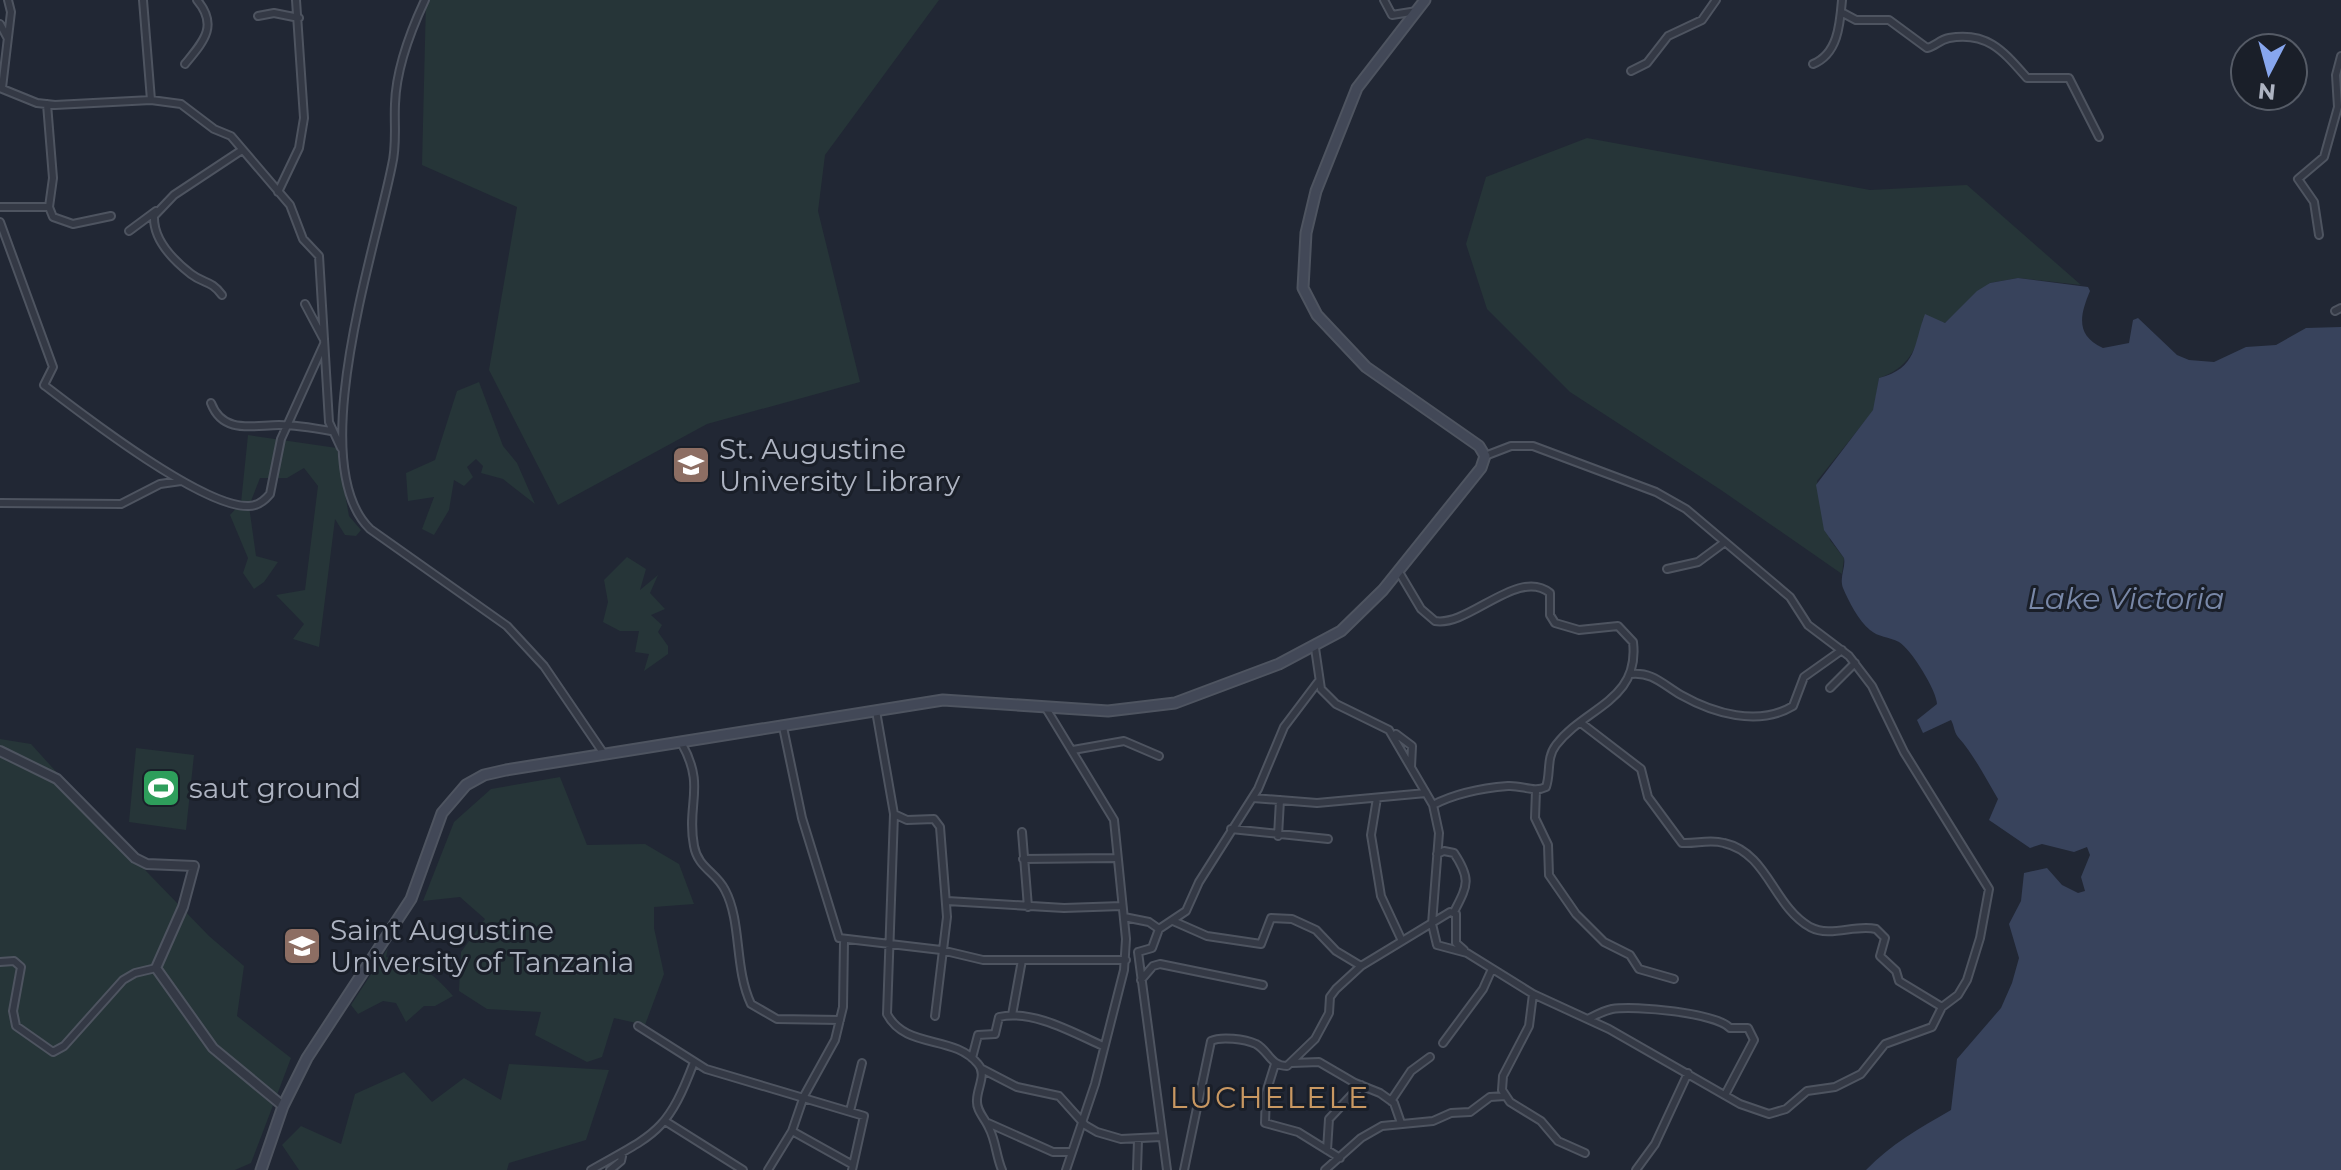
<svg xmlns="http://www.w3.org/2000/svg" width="2341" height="1170" viewBox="0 0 2341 1170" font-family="Montserrat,sans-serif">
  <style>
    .green { fill: #263538 }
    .water { fill: #38435c }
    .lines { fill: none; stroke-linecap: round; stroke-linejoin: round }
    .minor-casing { stroke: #4e5460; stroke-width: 10 }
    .tertiary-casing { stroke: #4e5460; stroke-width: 12 }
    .secondary-casing { stroke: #4e5460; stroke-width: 13 }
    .minor { stroke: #343945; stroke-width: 6 }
    .tertiary { stroke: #343945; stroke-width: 8 }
    .secondary { stroke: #424857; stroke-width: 9 }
    .labels { text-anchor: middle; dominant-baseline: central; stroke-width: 6; stroke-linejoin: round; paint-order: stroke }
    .poi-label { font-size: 28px; fill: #aeb4c2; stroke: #1a1f29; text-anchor: start }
    .water-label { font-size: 30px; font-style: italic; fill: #7988a8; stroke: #1a1f29 }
    .neighbourhood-label { font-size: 30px; letter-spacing: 2px; fill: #c99862; stroke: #1a1f29 }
  </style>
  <rect width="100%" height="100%" fill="#212734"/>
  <path class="green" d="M426 0H939L825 155 818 211 860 382 707 424 558 505 489 370 517 207 422 165Z
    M1587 138 1870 190 1967 185 2081 285 2018 278 1990 283 1945 323 1923 319C1919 348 1907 369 1879 378L1874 410 1817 481 1830 540 1844 558 1842 574 1721 490 1570 392 1487 309 1466 244 1486 177Z
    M479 382 503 446 517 463 535 504 503 479 481 473 483 466 476 459 467 467 473 477 464 486 454 480 449 510 434 535 422 529 434 497 408 501 406 473 435 460 457 391Z
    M248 435 337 448 349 516 361 530 356 536 345 535 335 519 319 647 293 639 304 624 276 595 305 590 318 486 304 468 287 478H260L249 506 256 556 278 562 264 582 254 589 243 573 248 558 230 515 241 503Z
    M627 557 646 569 640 590 658 575 650 593 665 609 651 615 662 625 658 632 668 646V654L644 671 649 654 635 652 639 631H620L603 622 608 602 604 580Z
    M0 739 31 744 147 872 209 936 244 966 237 1016 291 1058 251 1163 235 1170H0Z
    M136 748 194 755 186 830 129 822Z
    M560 777 587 845 645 844 679 864 694 904 654 907V928L664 974 645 1025 614 1018 602 1057 587 1062 535 1035 541 1012 487 1009 459 991 461 952 485 919 460 897 423 901 454 822 491 789Z
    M388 948 386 957C417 963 432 971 453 996L435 1006H424L406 1022 396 1003 383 1001 358 1014 351 1005Z
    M509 1064 609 1070 586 1140 509 1163 507 1170H299L282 1145 301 1126 341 1144 355 1094 404 1072 432 1102 464 1078 501 1100Z"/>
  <path class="water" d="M2018 278 2088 287 2090 291C2080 315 2075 335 2103 348L2129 343 2133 320 2138 318 2177 355 2189 360 2214 362 2246 347 2276 345 2306 328 2341 327V1170H1866C1891 1144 1920 1128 1951 1110L1957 1059 2001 1008 2012 983 2019 958 2009 924 2021 901 2024 873 2047 868 2062 885 2078 893 2085 891 2081 877 2090 855 2087 847 2074 852 2042 844 2030 848 1989 820 1998 799C1985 777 1974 755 1958 737 1954 732 1954 725 1951 720L1923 733 1917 720 1937 704C1937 691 1911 649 1899 642 1889 637 1878 637 1870 630 1858 620 1849 602 1843 588 1839 577 1846 568 1844 558L1824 530 1816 485 1873 410 1879 378C1918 368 1913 345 1925 314L1945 323 1977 291 1990 283Z"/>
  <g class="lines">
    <defs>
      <path id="minor" d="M143 0 151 100
        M425 0C410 32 396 69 395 104 394 125 397 145 392 165 376 247 303 464 370 529L507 626 544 666 604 754
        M1384 0 1392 15 1417 11
        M1841 12 1856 20H1889L1927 48C1936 46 1939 40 1949 38 1988 31 2004 52 2027 78H2069L2099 137
        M258 16 274 13 299 18
        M0 24 7 37
        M185 64C203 42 219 26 197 0
        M1813 64C1838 54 1840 24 1842 0
        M1631 71 1647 63 1668 36 1702 20 1716 0
        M0 88 37 103 55 105 151 100 181 104 214 129 231 136 290 205 303 239 319 256 329 422 341 448
        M2 88 11 12 8 0
        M278 192 299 148 304 118 296 0
        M0 207H49L53 178 47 104
        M49 207 53 217 73 224 111 216
        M0 222 53 367 44 385C83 415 203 508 249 506 257 506 265 500 270 494L281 439 324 344
        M129 231 156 211
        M2319 235 2314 202 2298 179 2324 157 2338 107 2336 75 2341 56
        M222 295C211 280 204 284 191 274 173 260 153 240 154 216L174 195 242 150
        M305 304 323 338
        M2335 311 2341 308
        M211 403C223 435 254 425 279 425 296 425 314 428 331 431
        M0 503 121 504 160 484 181 481
        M1667 569 1698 562 1725 542
        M1399 572 1421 609 1435 621C1469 627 1518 567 1550 593V615L1555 623 1579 630 1618 626 1633 642C1640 701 1585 707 1556 745 1546 758 1551 773 1546 787 1534 793 1522 785 1508 786 1483 788 1456 793 1433 805
        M1315 648 1321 689 1336 704 1389 730 1433 805 1439 833 1432 924 1437 945 1467 953 1533 994 1609 1029 1740 1104 1769 1114 1786 1109 1807 1091 1835 1087 1861 1074 1885 1044 1932 1027 1942 1007 1958 995 1967 980 1980 938 1989 889 1904 752 1872 686 1849 656 1808 625 1790 597 1686 509 1656 492 1533 446H1511L1485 456
        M1631 674C1653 672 1662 684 1681 695 1713 713 1758 727 1793 706L1804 677 1842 650
        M1830 688 1855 663
        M1047 710 1114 820 1126 939 1124 970 1095 1084 1066 1170
        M876 711 894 814 887 1014C906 1050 954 1034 978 1064 987 1074 977 1088 977 1100 976 1111 985 1118 989 1128 996 1141 996 1156 1002 1170
        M1581 723 1641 769 1648 797 1682 843C1696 844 1709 839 1724 843 1768 853 1773 906 1810 927 1831 938 1854 924 1876 929L1885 938 1880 956 1896 971 1899 981 1942 1007
        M783 727 802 818 839 938 941 950 983 960H1126
        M1396 734 1412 746 1411 767
        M682 744C706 787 686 804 694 846 698 868 716 872 725 890 742 922 734 968 751 1004L777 1019 840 1020
        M1073 750 1124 741 1159 756
        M1536 790 1535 818 1548 845 1549 875 1576 914 1604 942 1630 955 1639 969 1674 979
        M1253 798 1317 803 1426 793
        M1377 798 1371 835 1381 896 1402 941
        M894 814 907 820 934 819 940 827 947 917 935 1016
        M1231 829 1328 839
        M1022 832 1028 907
        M1278 836 1280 800
        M1437 854 1444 851 1454 853C1472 880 1467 886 1454 912
        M1023 859 1115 858
        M947 901 1064 908 1122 906
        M1124 917 1149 922 1159 929 1152 948 1138 952
        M1173 921 1207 936 1261 944 1271 918 1292 919 1316 930 1336 951 1361 966
        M1159 929 1186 911 1199 882 1258 789 1284 727 1318 682
        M1138 952 1167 1170
        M0 962 14 961 21 967 13 1011 16 1026 53 1052 64 1046 123 980 135 973 156 968
        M1141 980 1153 966 1160 964 1263 985
        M1533 994 1529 1026 1503 1076 1502 1090 1510 1102 1541 1121 1558 1141 1585 1153
        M1012 1015 1022 960
        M1588 1019C1596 1015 1603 1011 1612 1009 1635 1005 1716 1013 1730 1028H1748L1754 1040 1725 1095
        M638 1026 706 1069 864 1116 852 1170
        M1443 1043 1483 989 1492 969
        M972 1058 978 1035 995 1034 999 1017C1032 1009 1074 1033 1103 1046
        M1292 1063 1319 1062 1355 1083 1380 1093 1394 1103 1401 1123
        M1275 1064 1266 1093 1265 1123 1298 1132 1340 1158
        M982 1069 1017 1087 1059 1096 1085 1125 1097 1132 1121 1139 1161 1137
        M1391 1101 1411 1071 1430 1057
        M850 1111 862 1063
        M665 1121 743 1170
        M988 1123 1053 1152H1070
        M792 1131 853 1165
        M1327 1150 1329 1119 1361 1085
        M591 1170C654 1134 667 1134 694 1062
        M610 1170 621 1161 623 1152
        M768 1170 792 1131 804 1096 835 1040 843 1007 844 941
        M1137 1170 1138 1140
        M1184 1170 1211 1041C1221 1036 1245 1039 1256 1044 1269 1051 1270 1066 1287 1066L1315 1039 1329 1013 1330 997 1336 989 1361 966 1450 912 1456 914V943L1464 950
        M1325 1170 1361 1138 1382 1126 1433 1121 1451 1113 1470 1112 1490 1097 1505 1096
        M1636 1170 1655 1144 1688 1073"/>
      <path id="tertiary" d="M0 751 57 779 135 858 147 864 194 866 183 907 156 968 213 1048 283 1106"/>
      <path id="secondary" d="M261 1170 283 1106 307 1058 411 899 442 813 466 785 484 775 506 770 943 700 1108 711 1175 703 1279 664 1341 631 1383 590 1481 468 1485 456 1479 446 1366 367 1317 315 1303 288 1306 233 1316 191 1357 88 1425 0"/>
    </defs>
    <use href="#minor" class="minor-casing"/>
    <use href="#tertiary" class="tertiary-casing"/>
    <use href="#secondary" class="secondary-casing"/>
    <use href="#minor" class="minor"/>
    <use href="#tertiary" class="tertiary"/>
    <use href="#secondary" class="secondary"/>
  </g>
  <defs>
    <symbol id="school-square" viewBox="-11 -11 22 22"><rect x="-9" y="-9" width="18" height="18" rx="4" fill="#8d6e63" stroke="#1a1f29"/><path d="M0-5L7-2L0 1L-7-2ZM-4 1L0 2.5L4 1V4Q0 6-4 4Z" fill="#fff"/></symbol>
    <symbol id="stadium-square" viewBox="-11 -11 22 22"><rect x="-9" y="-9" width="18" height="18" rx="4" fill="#2e9e5b" stroke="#1a1f29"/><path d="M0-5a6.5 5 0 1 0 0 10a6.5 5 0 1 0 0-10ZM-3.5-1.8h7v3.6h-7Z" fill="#fff"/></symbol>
    <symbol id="university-square" viewBox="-11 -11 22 22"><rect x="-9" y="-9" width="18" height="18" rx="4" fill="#8d6e63" stroke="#1a1f29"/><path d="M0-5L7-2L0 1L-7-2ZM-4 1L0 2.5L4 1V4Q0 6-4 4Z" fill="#fff"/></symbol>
  </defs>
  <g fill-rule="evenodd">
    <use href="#school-square" x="669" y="443" width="44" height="44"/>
    <use href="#stadium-square" x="139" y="766" width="44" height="44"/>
    <use href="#university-square" x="280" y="924" width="44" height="44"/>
  </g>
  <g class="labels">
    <g class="poi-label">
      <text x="719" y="449">St. Augustine<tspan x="719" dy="32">University Library</tspan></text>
      <text x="189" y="788">saut ground</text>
      <text x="330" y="930">Saint Augustine<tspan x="330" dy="32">University of Tanzania</tspan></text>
    </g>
    <g class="water-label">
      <text x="2126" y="598">Lake Victoria</text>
    </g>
    <g class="neighbourhood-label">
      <text x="1270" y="1097">LUCHELELE</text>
    </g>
  </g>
  <g transform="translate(2269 72) rotate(186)"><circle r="38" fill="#1a1f29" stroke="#555b66" stroke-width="2"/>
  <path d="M0-6L14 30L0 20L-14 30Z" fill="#87a6ee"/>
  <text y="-12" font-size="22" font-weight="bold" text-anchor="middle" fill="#aeb4c2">N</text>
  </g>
</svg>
